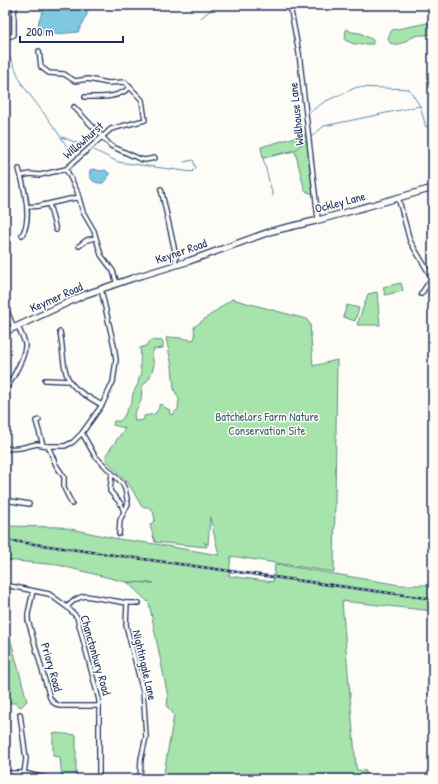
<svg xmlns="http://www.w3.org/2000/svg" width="438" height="784" viewBox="0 0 438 784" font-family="'Patrick Hand',sans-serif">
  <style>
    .green { fill: #a6e4ab; stroke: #608a84 }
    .water { fill: #80c8e1; stroke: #588bad }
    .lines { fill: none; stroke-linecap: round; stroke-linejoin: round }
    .stream { stroke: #588bad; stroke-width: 1 }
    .street-casing { stroke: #1b2f5e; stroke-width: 6 }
    .secondary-casing { stroke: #1b2f5e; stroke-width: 8 }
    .street { stroke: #fdfcf7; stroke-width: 3.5 }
    .secondary { stroke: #fdfcf7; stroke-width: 5.5 }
    .rail-casing { stroke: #1b2f5e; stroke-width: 2.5 }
    .rail { stroke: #fdfcf7; stroke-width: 1; stroke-dasharray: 3; stroke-linecap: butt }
    .labels { text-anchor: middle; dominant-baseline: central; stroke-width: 3; stroke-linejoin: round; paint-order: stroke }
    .street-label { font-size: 12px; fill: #1b2f5e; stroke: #fdfcf7 }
    .park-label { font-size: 12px; fill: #3e5c71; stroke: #fdfcf7 }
  </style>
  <rect width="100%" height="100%" fill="#fdfcf7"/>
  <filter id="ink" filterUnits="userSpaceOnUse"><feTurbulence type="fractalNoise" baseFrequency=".025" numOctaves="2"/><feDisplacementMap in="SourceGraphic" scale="8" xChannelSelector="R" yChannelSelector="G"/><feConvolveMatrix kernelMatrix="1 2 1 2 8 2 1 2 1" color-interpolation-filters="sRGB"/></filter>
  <g filter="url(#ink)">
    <path class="green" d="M433 22 432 34C427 36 421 34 415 36 406 40 400 47 390 43L388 38 392 30Z
      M346 29 352 32 360 33 373 40V44H354L345 40Z
      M306 134 313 194 305 191 295 151 263 158 261 147Z
      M401 283 403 291 385 295 383 287Z
      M377 292 380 325H357L368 294Z
      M232 299 306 319 310 324 313 366 337 360 334 572 231 556 229 576 273 582 275 564 400 585H433V611L342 601 356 767 357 770 366 771V779H163L174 715 171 710 167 707 168 697 149 603 127 582 154 583 126 582 58 565 5 560V526L61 527 118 539 155 544 219 555 210 517 208 545 204 542 207 547 155 542 150 525 155 520 153 511 149 507H142L129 484 106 460V455L125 428 113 425 114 421H120L123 418 132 401 133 393 138 384 139 378 142 374C138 364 142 359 140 348L146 346 151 340 163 341V348L154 349 152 354 154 365 150 377 142 387 141 401 134 414 135 421 144 420V416L155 414 159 408V405L162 404 164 407 170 410 169 413 172 415 178 409 179 399 174 389 172 366 166 338C171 336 186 339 193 340L195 337 194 327Z
      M347 305 359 308 355 321 343 317Z
      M5 619 27 701 21 707 15 703H5Z
      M53 733 76 735V779L62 778 60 757 53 756Z"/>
    <path class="water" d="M46 5H81L88 12 78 32 44 35 37 33 39 20Z
      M94 169 100 171 105 170 109 173V176L103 183C94 184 88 179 90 170Z"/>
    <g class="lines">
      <path class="stream" d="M201 18 212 9 207 5
        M5 51C14 61 17 76 24 87 40 109 58 130 71 154
        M310 112 324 102 357 87 409 89 420 106 426 127 433 124
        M62 137 87 147
        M311 137 324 126 420 106
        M94 150 118 162 192 172 196 168 193 160 184 162
        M273 196 263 158 295 150 307 140"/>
      <defs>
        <path id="street" d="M290 6 299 53 318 219
          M5 7 13 5
          M5 38 14 35V15L15 5
          M39 51 41 67 49 73 64 74 75 81 88 79 108 83 125 82 142 100 145 120 111 129 66 169 77 191 83 212 94 231 101 255 113 271 117 284
          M85 97C101 97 117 99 130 87
          M74 107 111 146 140 159 145 160 155 158
          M19 169C24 186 33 219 22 235
          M21 176 30 174 40 175 66 169
          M161 189 176 256 175 265
          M398 197 410 241 432 278 421 294
          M49 204 56 230
          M27 207 39 206 79 197
          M79 246 87 240 95 238
          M5 306 14 328
          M60 332C63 346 62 362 67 376 72 390 90 398 102 405
          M45 380 69 381
          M5 386 9 385C14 374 26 356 25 344 24 338 20 332 18 326
          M39 420 36 421 43 445
          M82 433 95 456 112 473 110 491 121 504 124 512
          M48 446 56 465 64 477V488L72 504
          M5 449 20 448 37 444 48 446H65L73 442 82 433 102 405 113 382 116 360 114 346 101 289
          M112 473 122 483 125 489 128 504 120 520 119 534
          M5 500 29 504
          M5 585 49 594 67 607 77 617 99 700V779
          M33 591 28 614V620L50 698 54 703 60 706H99
          M127 603 126 625 143 692 144 704 146 737 141 759 140 779
          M67 607C73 601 77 597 86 596L127 603H139
          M20 714 26 759 24 773
          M5 773H24L49 779"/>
        <path id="secondary" d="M5 332 84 295 133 278 189 261 272 231 315 221 433 188"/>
      </defs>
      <use href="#street" class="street-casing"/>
      <use href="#secondary" class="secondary-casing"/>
      <use href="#street" class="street"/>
      <use href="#secondary" class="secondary"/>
      <defs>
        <path id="rail" d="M5 540 433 599"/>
      </defs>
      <use href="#rail" class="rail-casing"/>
      <use href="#rail" class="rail"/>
    </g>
  </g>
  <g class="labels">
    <g class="street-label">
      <text transform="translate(296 114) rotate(-96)">Wellhouse Lane</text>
      <text transform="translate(83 140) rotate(-41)">Willowhurst</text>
      <text transform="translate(340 202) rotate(-15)">Ockley Lane</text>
      <text transform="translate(181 251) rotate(-19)">Keyner Road</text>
      <text transform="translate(56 297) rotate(-24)">Keymer Road</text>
      <text transform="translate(96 655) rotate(74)">Chanctonbury Road</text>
      <text transform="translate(145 665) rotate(77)">Nightingale Lane</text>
      <text transform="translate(52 667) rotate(74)">Priory Road</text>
    </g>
    <g class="park-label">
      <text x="267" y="416">Batchelors Farm Nature<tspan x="267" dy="14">Conservation Site</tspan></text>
    </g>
  </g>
  <rect width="438" height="784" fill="none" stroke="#fdfcf7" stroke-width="20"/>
  <rect x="10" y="10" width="418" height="764" fill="none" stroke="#1b2f5e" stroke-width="1.5" filter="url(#ink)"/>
  <path d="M20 36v6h103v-6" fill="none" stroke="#1b2f5e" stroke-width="2"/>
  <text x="26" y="36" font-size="12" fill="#1b2f5e" stroke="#fdfcf7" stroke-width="3" paint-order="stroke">200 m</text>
</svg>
